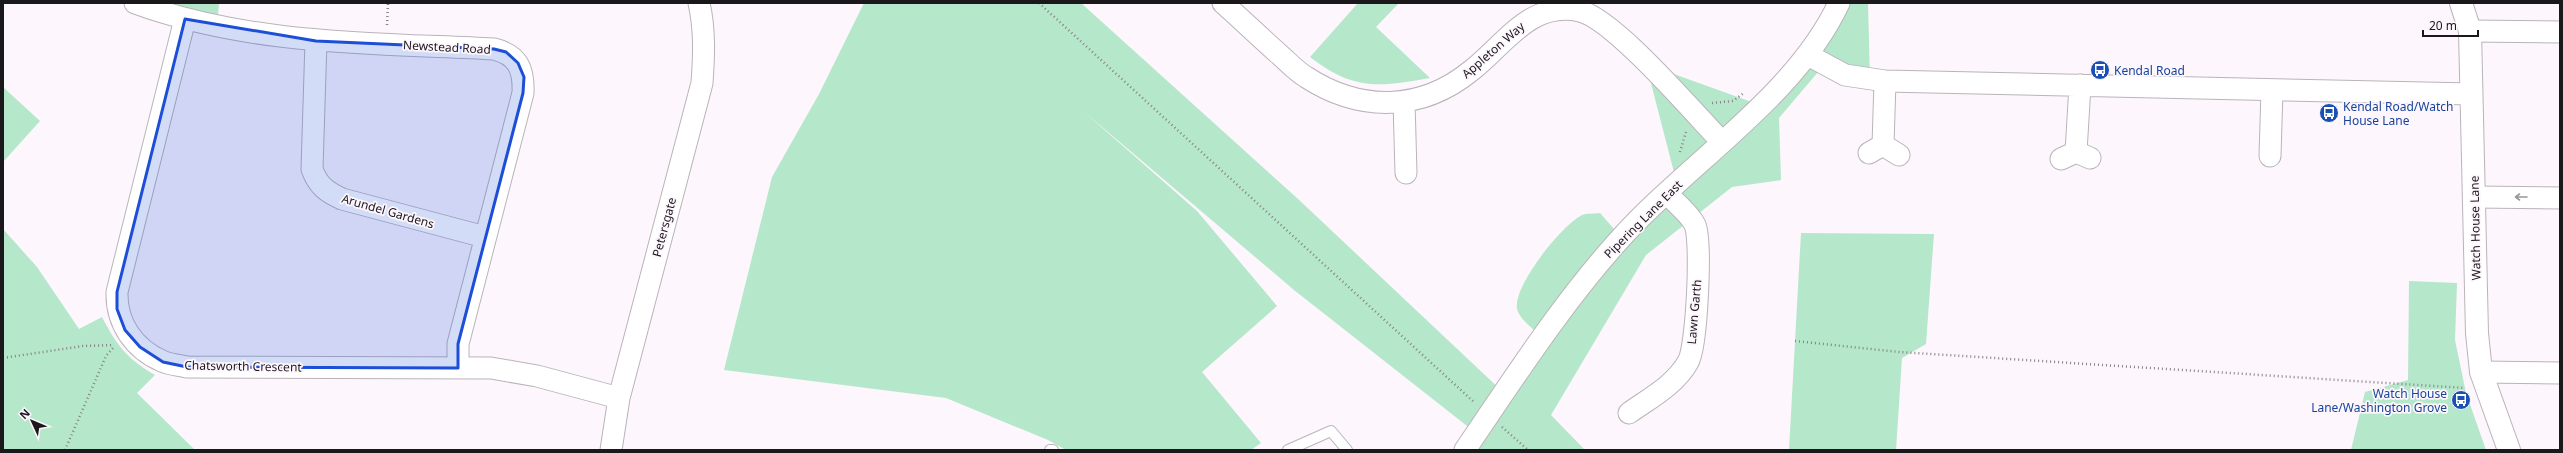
<svg xmlns="http://www.w3.org/2000/svg" width="2563" height="453" viewBox="0 0 2563 453" font-family="'Noto Sans',sans-serif">
  <style>
    .green { fill: #b5e7ca }
    .lines { fill: none; stroke-linecap: round; stroke-linejoin: round }
    .lane-casing { stroke: #bab4ba; stroke-width: 12 }
    .street-casing { stroke: #bab4ba; stroke-width: 23 }
    .secondary-casing { stroke: #bab4ba; stroke-width: 24 }
    .path { stroke: #868286; stroke-width: 2.5; stroke-dasharray: 1 3; stroke-linecap: butt }
    .lane { stroke: #fff; stroke-width: 10 }
    .street { stroke: #fff; stroke-width: 21 }
    .secondary { stroke: #fff; stroke-width: 22 }
    .oneway { stroke: #989798 }
    .marked { fill: #1d4ed8; fill-opacity: 0.2; stroke: #1d4ed8; stroke-width: 3; stroke-linejoin: round }
    .labels { text-anchor: middle; dominant-baseline: central; stroke-width: 3.5; stroke-linejoin: round; paint-order: stroke }
    .street-label { font-size: 12px; fill: #1a181a; stroke: #fdf6fd }
    .transit-label { font-size: 12px; fill: #164399; stroke: #fdf6fd; text-anchor: start }
  </style>
  <rect width="100%" height="100%" fill="#fdf6fd"/>
  <path class="green" d="M171 3H219L218 16Z
    M864 3H1081L1297 198 1504 393 1543 338C1536 331 1519 319 1517 309 1513 286 1561 226 1582 215 1586 213 1594 214 1600 213L1621 237 1677 184 1646 64 1760 105 1839 3H1868L1870 79 1824 65 1779 118 1781 180 1732 187 1646 255 1551 415 1585 450H1465L1476 433 1294 290 1082 110 1197 211 1277 306 1202 372 1261 443 1251 450H1066L1048 440 946 398 724 370 772 177 819 94Z
    M1358 3H1399L1376 27 1430 78C1379 87 1354 91 1310 57Z
    M3 87 40 121 3 162Z
    M3 229 37 267 79 329 102 317C116 344 127 359 155 375L137 393 195 450H3Z
    M1801 233 1934 234 1926 344 1902 358 1896 450H1789Z
    M2409 281 2457 283 2455 340 2466 393 2486 450H2351L2365 392 2408 380Z"/>
  <g class="lines">
    <defs>
      <path id="lane" d="M1050 450H1053
        M1288 450 1331 431 1347 450"/>
      <path id="street" d="M135 3C250 45 373 43 494 49 518 55 524 69 523 93L458 344V368
        M1223 3C1242 20 1261 38 1280 55 1288 62 1296 71 1306 77 1360 112 1421 112 1472 70 1505 44 1531 0 1580 11 1614 19 1694 113 1722 142
        M185 19 117 292C116 323 134 349 162 361 170 365 179 365 187 367L491 368 537 376 619 398
        M2470 31 2560 32
        M316 41 312 169C318 186 327 192 342 199L485 237
        M1808 55 1845 75 1885 81 2471 94
        M1404 102 1406 173
        M1883 145 1885 81
        M2076 152 2080 85
        M1869 153 1883 145 1899 155
        M2270 156 2272 90
        M2061 159 2076 152 2090 158
        M2475 197 2560 198
        M2481 372 2560 373
        M1629 413C1650 398 1675 385 1688 362 1697 347 1702 241 1695 225 1690 214 1675 203 1667 193
        M611 450 619 398 702 83C704 55 705 30 699 3
        M1465 450C1514 378 1562 303 1620 239 1689 162 1795 97 1839 3"/>
      <path id="secondary" d="M2461 3 2470 31 2477 333 2481 372 2509 450"/>
    </defs>
    <use href="#lane" class="lane-casing"/>
    <use href="#street" class="street-casing"/>
    <use href="#secondary" class="secondary-casing"/>
    <path class="path" d="M1039 3 1475 403
      M387 25 388 3
      M1712 103 1733 101 1744 93
      M1680 152 1686 132
      M1795 341 1899 352 2465 388
      M3 358 83 346 114 345
      M1502 427 1528 450
      M65 450 106 356 114 347"/>
    <use href="#lane" class="lane"/>
    <use href="#street" class="street"/>
    <use href="#secondary" class="secondary"/>
  </g>
  <defs><path id="oneway-shaft" d="M-6 0H5M1.5-3L5.5 0L1.5 3" fill="none" stroke-width="1.6" stroke-linecap="round" stroke-linejoin="round"/></defs>
  <use class="oneway" href="#oneway-shaft" transform="translate(2521 197) rotate(-180)"/>
  <path class="marked" d="M185 19 316 41 494 49 506 52 518 63 524 77 523 93 458 344V368L187 367 163 362 140 347 125 330 117 309V292Z"/>
  <defs>
    <symbol id="bus-disc" viewBox="-11 -11 22 22"><circle r="9.5" fill="#1a4fb4" stroke="#fdf6fd"/><path d="M-5-6H5V4H4V6H2V4H-2V6H-4V4H-5ZM-3.5-4V0h7V-4ZM-3.5 1.2v1.5H-2V1.2ZM2 1.2v1.5H3.5V1.2Z" fill="#fff"/></symbol>
  </defs>
  <g fill-rule="evenodd">
    <use href="#bus-disc" x="2089" y="59" width="22" height="22"/>
    <use href="#bus-disc" x="2318" y="102" width="22" height="22"/>
    <use href="#bus-disc" x="2450" y="389" width="22" height="22"/>
  </g>
  <g class="labels">
    <g class="street-label">
      <text transform="translate(447 47) rotate(3)">Newstead Road</text>
      <text transform="translate(1493 50) rotate(-41)">Appleton Way</text>
      <text transform="translate(388 211) rotate(16)">Arundel Gardens</text>
      <text transform="translate(1643 219) rotate(-45)">Pipering Lane East</text>
      <text transform="translate(664 227) rotate(-75)">Petersgate</text>
      <text transform="translate(2475 228) rotate(-91)">Watch House Lane</text>
      <text transform="translate(1694 312) rotate(-85)">Lawn Garth</text>
      <text transform="translate(243 366) rotate(1)">Chatsworth Crescent</text>
    </g>
    <g class="transit-label">
      <text x="2114" y="70">Kendal Road</text>
      <text x="2343" y="106">Kendal Road/Watch<tspan x="2343" dy="14">House Lane</tspan></text>
      <text x="2447" y="393" text-anchor="end">Watch House<tspan x="2447" dy="14">Lane/Washington Grove</tspan></text>
    </g>
  </g>
  <rect width="2563" height="453" fill="none" stroke="#1a181a" stroke-width="8"/>
  <g transform="translate(32 421) rotate(314)" stroke="#fdf6fd" stroke-width="3" paint-order="stroke">
  <path d="M0-3L7 15L0 10L-7 15Z" fill="#1a181a"/>
  <text y="-6" font-size="11" font-weight="bold" text-anchor="middle" fill="#1a181a">N</text>
  </g>
  <path d="M2423 30v6h55v-6" fill="none" stroke="#1a181a" stroke-width="2"/>
  <text x="2429" y="30" font-size="12" fill="#1a181a" stroke="#fdf6fd" stroke-width="3" paint-order="stroke">20 m</text>
</svg>
